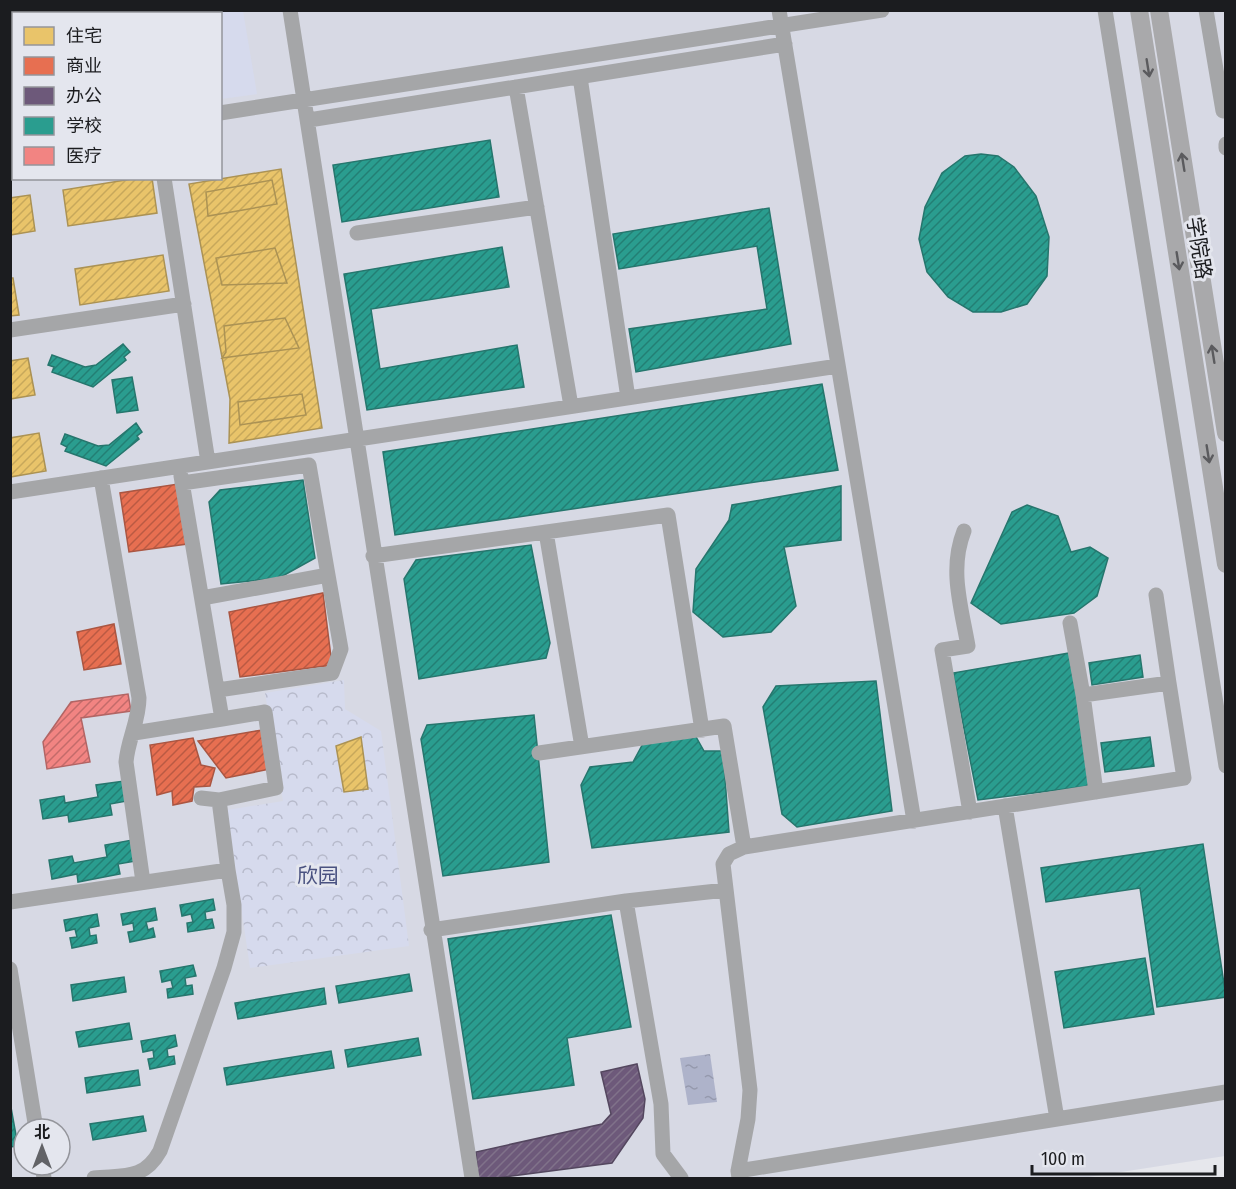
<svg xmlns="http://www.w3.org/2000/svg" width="1236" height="1189" viewBox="0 0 1236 1189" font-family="'Fira Sans Condensed','Noto Sans SC',sans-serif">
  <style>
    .built { fill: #d7d9e4; fill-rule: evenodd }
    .grass { fill: #d6daed }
    .park { fill: url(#park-crowns) }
    .water { fill: url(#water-ripples) }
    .homes { fill: url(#homes-hatch); stroke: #ab9254; stroke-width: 1.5 }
    .shops { fill: url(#shops-hatch); stroke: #aa5642; stroke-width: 1.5 }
    .offices { fill: url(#offices-hatch); stroke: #54475f; stroke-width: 1.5 }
    .schools { fill: url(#schools-hatch); stroke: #26766d; stroke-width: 1.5 }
    .health { fill: url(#health-hatch); stroke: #b26564; stroke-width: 1.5 }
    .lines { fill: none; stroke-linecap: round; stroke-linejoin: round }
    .minor { stroke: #a5a6a8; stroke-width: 15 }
    .major { stroke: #a9a9ab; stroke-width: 18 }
    .oneway { stroke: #5b5b5e }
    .labels { text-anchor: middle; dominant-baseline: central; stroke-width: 6; stroke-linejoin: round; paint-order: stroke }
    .street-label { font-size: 21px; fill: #1b1c1f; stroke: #e4e6ee }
    .park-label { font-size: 21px; fill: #4a5280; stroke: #e4e6ee }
  </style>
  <defs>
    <pattern id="park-crowns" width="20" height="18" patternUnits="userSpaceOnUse" patternTransform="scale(1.5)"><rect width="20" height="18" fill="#d6daed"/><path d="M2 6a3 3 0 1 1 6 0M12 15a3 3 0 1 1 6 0" fill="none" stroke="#b7bacb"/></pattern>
    <pattern id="water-ripples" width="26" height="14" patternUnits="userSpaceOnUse" patternTransform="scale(1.5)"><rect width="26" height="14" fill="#aeb3ca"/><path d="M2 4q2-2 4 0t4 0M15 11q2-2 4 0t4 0" fill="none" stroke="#9599ad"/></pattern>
    <pattern id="homes-hatch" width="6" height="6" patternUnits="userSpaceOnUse" patternTransform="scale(1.5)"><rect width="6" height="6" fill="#e9c46a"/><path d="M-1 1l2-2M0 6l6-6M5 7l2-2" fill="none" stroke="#c7a85b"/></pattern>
    <pattern id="shops-hatch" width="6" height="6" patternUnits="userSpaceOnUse" patternTransform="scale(1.5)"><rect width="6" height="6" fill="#e76f51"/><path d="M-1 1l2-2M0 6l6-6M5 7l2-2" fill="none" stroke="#ba5a43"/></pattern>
    <pattern id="offices-hatch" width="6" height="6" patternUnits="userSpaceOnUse" patternTransform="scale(1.5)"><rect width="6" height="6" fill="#6d597a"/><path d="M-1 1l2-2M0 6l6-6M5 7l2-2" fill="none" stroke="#80728a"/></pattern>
    <pattern id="schools-hatch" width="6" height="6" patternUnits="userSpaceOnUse" patternTransform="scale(1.5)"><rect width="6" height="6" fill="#2a9d8f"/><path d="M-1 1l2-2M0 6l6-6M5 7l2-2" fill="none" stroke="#237f74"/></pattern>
    <pattern id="health-hatch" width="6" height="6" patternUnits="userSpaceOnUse" patternTransform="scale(1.5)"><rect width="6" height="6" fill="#f28482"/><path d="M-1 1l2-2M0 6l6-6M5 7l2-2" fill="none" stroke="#c36b6a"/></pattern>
  </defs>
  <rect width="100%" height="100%" fill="#e6e7ec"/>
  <path class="built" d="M10 11H1225V1156L1082 1178H11ZM14 14H220V178H14ZM24 1129H60V1165H24Z"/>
  <path class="grass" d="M90 10 91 13 14 14V111L11 112V11Z
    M99 11H243L257 94 221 99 220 14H100Z"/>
  <path class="park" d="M344 680 345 709 381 731 409 946 250 968 227 810 283 801 265 693Z"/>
  <path class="water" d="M710 1054 717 1102 688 1105 680 1058Z"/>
  <path class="homes" d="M281 169 322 428 229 443 230 399 189 184Z
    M138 178H152L157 213 68 226 63 190Z
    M272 180 277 204 208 216 206 192Z
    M30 195 35 231 10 235V198Z
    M275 248 287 283 222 285 216 258Z
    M163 255 169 291 80 305 75 269Z
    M10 278H13L19 315 10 316Z
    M285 318 299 348 222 358 226 352 224 326Z
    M28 358 35 395 10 399V361Z
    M302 394 306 415 240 425 238 402Z
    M39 433 46 471 10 477V438Z
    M361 737 368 789 344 792 336 746Z"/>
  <path class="shops" d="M178 484 187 544 129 552 120 493Z
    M323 593 332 665 240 677 229 612Z
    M114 624 121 664 84 670 77 632Z
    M262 730 270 769 226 778 198 741Z
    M193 738 201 765 215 768 210 786 194 787 192 801 173 805 172 791 157 795 150 745Z"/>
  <path class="offices" d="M637 1064 645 1099 643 1118 612 1163 497 1178H478L476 1152 602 1124 611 1114 601 1072Z"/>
  <path class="schools" d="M490 140 499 197 342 222 333 165Z
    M981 154 998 156 1014 167 1036 196 1049 237 1047 276 1027 304 1001 312H973L948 297 927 272 919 239 925 207 942 173 965 156Z
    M769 208 791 344 636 372 629 329 767 309 757 246 619 269 613 234Z
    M502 247 509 287 371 309 380 369 517 345 524 387 367 410 344 274Z
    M123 344 130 352 124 357 126 360 93 387 52 372 54 367 48 365 52 355 85 367 96 365Z
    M132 377 138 410 117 413 112 380Z
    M822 384 838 470 395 535 383 452Z
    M136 423 142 432 137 436 139 439 106 466 65 451 67 447 61 444 65 434 98 446 109 445Z
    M303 480 315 558 279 578 221 584 209 502 220 490Z
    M841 486V540L784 547 796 606 771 632 723 637 693 612 696 569 729 520 732 505Z
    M1027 505 1058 516 1071 552 1090 547 1108 558 1097 596 1074 613 1001 624 971 603 1012 512Z
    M531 545 550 643 546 658 419 679 404 579 416 560Z
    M1075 652 1089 786 978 800 953 673Z
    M1140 655 1143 677 1092 685 1089 663Z
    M876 681 892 811 797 827 782 814 763 707 776 686Z
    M534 715 549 862 443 876 421 739 427 725Z
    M695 735 704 751H723L729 832 592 848 581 785 590 767 633 762 646 738Z
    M1150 737 1154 766 1105 772 1101 743Z
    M124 781 127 801 110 804 112 815 69 822 68 815 43 819 40 800 64 796 65 803 98 797 96 785Z
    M132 840 136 861 118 864 120 874 78 882 77 874 52 879 49 860 72 856 74 863 107 857 105 845Z
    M1203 844 1226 997 1157 1007 1140 888 1046 902 1041 868Z
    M213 899 215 910 205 912 206 920 212 919 214 928 188 932 187 923 193 922 191 914 182 916 180 905Z
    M155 908 157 920 146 922 148 930 153 928 155 937 130 942 128 932 134 931 133 923 123 925 121 914Z
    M97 914 99 926 89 928 90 936 96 935 97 943 72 948 70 938 77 937 75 929 66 931 64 920Z
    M611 915 631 1027 567 1038 574 1085 473 1099 448 939Z
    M1145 958 1154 1014 1064 1028 1055 972Z
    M193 965 196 976 185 978 186 986 192 985 193 994 168 998 167 989 173 988 171 980 162 982 160 971Z
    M409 974 412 991 339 1003 336 986Z
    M124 977 126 992 73 1001 71 985Z
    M324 988 326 1004 238 1019 235 1003Z
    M129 1023 132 1039 79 1047 76 1032Z
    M175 1035 177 1046 167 1049 168 1057 174 1056 175 1064 150 1069 148 1059 154 1058 153 1050 143 1052 141 1041Z
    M418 1038 421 1055 348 1067 345 1050Z
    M331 1051 334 1068 227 1085 224 1068Z
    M138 1070 140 1085 87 1093 85 1078Z
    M10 1102 18 1146 10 1147Z
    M143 1116 146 1131 93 1140 90 1124Z"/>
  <path class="health" d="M128 694 131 711 81 718 90 762 47 769 43 742 71 702Z"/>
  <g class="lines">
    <path class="minor" d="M290 10 472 1178
      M779 10 914 821
      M1105 10 1226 766
      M1206 10 1223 111 1226 110
      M580 77 628 398
      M516 87 571 406
      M220 113 882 10
      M309 120 785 44
      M1226 144V148
      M10 147 14 146
      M164 178 208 462
      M357 233 537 207
      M10 330 184 304
      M101 478 139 698C139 721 128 739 126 762L143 882
      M182 483 309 465 328 575 202 598
      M10 492 838 366
      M964 531C949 569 961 606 968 646L942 650 970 812
      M546 532 582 747
      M373 556 668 515 702 730
      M1070 623 1083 695 1096 792
      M218 690 332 673 341 649 328 575
      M1083 695 1169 683 1156 595
      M134 733 222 719 181 476
      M539 753 724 726 744 847
      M201 798 219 800 276 788 265 712 222 719
      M626 901 726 890
      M10 902 228 870 219 800
      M431 930 626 901 661 1104 663 1154 681 1178
      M10 969 36 1129
      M1057 1119 1226 1092
      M42 1165 44 1178
      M738 1171 1057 1119 1005 806
      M94 1178C124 1175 144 1180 160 1151L224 968 234 932V905L228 870
      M739 1178 738 1171 748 1119 750 1090 723 864 729 854 744 847 1184 778 1169 683"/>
    <path class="major" d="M1139 10 1226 564
      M1159 10 1226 433"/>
  </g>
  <defs><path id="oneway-shaft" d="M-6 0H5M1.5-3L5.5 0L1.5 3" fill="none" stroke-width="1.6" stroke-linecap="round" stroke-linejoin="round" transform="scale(1.5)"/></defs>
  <g class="oneway">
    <use href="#oneway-shaft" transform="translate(1148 68) rotate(81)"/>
    <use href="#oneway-shaft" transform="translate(1183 162) rotate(-99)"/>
    <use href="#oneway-shaft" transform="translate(1178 261) rotate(81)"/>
    <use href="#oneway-shaft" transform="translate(1213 354) rotate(-99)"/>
    <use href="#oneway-shaft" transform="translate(1208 454) rotate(81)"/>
  </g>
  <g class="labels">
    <g class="street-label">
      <text transform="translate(1199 248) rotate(81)">学院路</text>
    </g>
    <g class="park-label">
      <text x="318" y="876">欣园</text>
    </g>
  </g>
  <rect width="1236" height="1189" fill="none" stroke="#1b1c1f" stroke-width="24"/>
  <rect x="12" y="12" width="210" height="168" fill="#e4e6ee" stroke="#94959b" stroke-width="1.5"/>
  <rect x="24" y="27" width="30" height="18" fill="#e9c46a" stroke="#94959b" stroke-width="1.5"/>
  <text x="66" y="42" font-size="18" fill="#1b1c1f">住宅</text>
  <rect x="24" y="57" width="30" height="18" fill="#e76f51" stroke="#94959b" stroke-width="1.5"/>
  <text x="66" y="72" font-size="18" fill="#1b1c1f">商业</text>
  <rect x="24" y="87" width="30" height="18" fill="#6d597a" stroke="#94959b" stroke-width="1.5"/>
  <text x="66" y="102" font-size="18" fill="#1b1c1f">办公</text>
  <rect x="24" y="117" width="30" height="18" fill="#2a9d8f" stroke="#94959b" stroke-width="1.5"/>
  <text x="66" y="132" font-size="18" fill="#1b1c1f">学校</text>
  <rect x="24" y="147" width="30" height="18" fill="#f28482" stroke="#94959b" stroke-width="1.5"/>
  <text x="66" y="162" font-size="18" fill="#1b1c1f">医疗</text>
  <g transform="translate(42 1147)"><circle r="28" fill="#e4e6ee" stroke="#94959b" stroke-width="1.5"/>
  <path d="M0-4.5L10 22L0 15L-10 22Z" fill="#626367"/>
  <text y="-9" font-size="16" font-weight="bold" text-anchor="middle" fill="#1b1c1f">北</text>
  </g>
  <path d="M1032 1165v9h183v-9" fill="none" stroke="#1b1c1f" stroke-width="3"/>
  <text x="1041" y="1165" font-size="18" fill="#1b1c1f" stroke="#e4e6ee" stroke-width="4.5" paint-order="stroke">100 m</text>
</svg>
